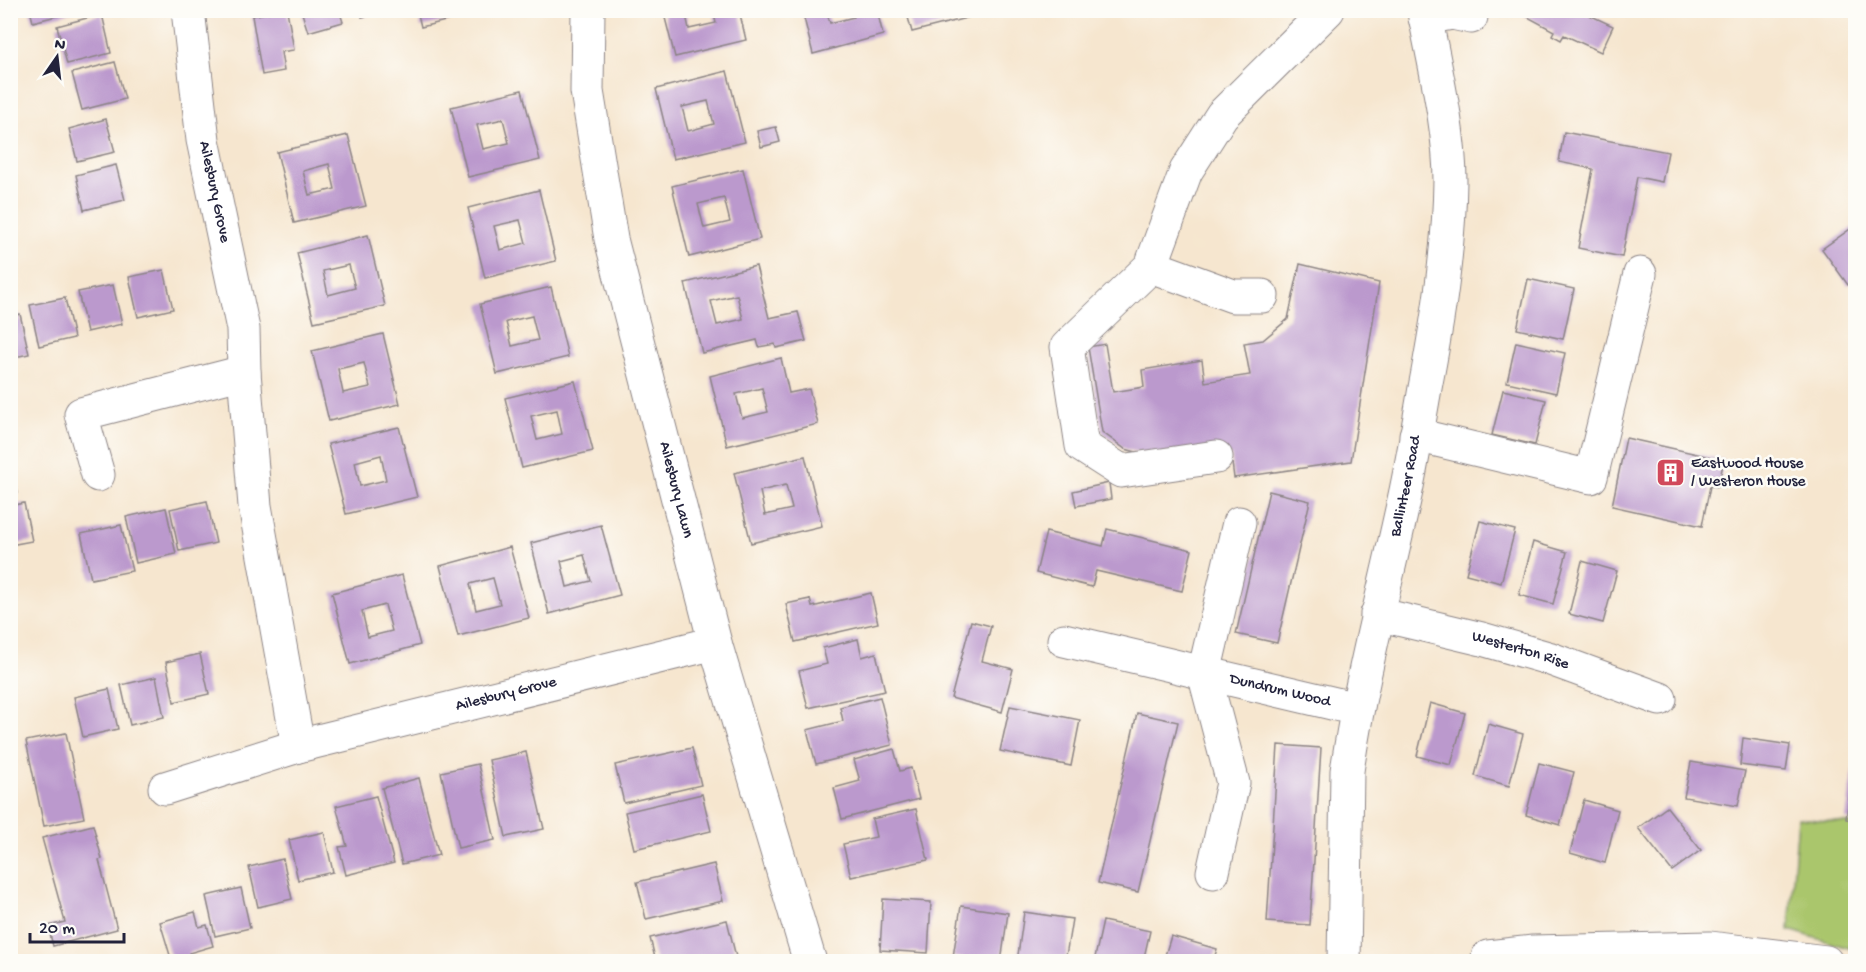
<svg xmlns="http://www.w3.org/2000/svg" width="1866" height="972" viewBox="0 0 1866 972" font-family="'Gochi Hand',sans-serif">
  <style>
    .green { fill: #aac66c; stroke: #667454; stroke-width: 1.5 }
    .building { fill: #bb99cd; fill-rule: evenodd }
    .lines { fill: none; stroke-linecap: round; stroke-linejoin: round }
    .minor-casing { stroke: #8c8485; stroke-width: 35 }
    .minor { stroke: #fff; stroke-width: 33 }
    .labels { text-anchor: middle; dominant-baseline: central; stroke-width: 5; stroke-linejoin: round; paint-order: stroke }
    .street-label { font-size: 16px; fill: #22223b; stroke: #fdfcf7 }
    .poi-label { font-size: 16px; fill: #22223b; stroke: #fdfcf7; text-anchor: start }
  </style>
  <rect width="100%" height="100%" fill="#fdfcf7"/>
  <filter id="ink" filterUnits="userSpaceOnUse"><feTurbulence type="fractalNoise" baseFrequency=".0167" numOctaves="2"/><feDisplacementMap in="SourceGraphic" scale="12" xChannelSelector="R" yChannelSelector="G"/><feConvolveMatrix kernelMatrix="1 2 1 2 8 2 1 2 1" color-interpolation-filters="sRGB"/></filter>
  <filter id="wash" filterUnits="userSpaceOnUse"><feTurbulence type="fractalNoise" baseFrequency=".008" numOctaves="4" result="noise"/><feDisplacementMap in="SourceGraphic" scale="24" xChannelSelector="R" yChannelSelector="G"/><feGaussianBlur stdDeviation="1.35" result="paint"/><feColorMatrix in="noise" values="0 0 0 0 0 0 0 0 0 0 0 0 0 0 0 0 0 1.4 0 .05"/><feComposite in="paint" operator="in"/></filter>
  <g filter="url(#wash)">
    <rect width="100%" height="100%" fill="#f6e6cf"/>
    <path class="green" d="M1798 818 1855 824V950L1789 930Z"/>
    <g id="blocks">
      <path class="building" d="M30 10H76V11L33 22Z
        M281 10H287L294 50 281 52 284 71 262 75 252 16Z
        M301 10H339L343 22 308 32Z
        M360 10H385V11L362 17Z
        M417 10H465L466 16 421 27Z
        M663 10H685L689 29 716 23 713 10H739L746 40 675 57Z
        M802 10H826L830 23 854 17 852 10H877L883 35 813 54Z
        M906 10H982V14L912 32Z
        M1515 10H1579L1613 26 1601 52 1564 35 1561 40 1552 35 1554 31Z
        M102 14 111 53 67 64 57 26Z
        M115 62 125 99 82 110 72 73Z
        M727 71 745 142 673 159 656 89ZM708 101 714 124 688 131 682 107Z
        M522 90 540 160 468 177 451 107ZM503 119 509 143 483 149 477 125Z
        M106 119 115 152 77 161 69 129Z
        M776 127 780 142 761 147 757 131Z
        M1564 132 1668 152 1662 182 1637 177 1622 257 1578 248 1593 169 1559 162Z
        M348 135 366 206 294 223 277 152ZM329 164 335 189 309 195 303 171Z
        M116 165 125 200 84 210 76 175Z
        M743 169 760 239 689 257 672 186ZM724 198 730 222 704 228 698 204Z
        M539 190 556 261 485 278 468 208ZM520 220 526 243 500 250 494 226Z
        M1856 225V280L1848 285 1822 249Z
        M368 235 385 306 314 322 297 253ZM349 265 355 288 328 295 323 271Z
        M1300 264 1379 283 1351 461 1234 478 1231 455 1144 454 1125 449 1102 432 1088 347 1105 344 1113 392 1144 387 1142 370 1202 360 1205 382 1250 375 1244 343 1263 340 1288 319Z
        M756 266 769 318 798 312 806 341 776 348 775 344 759 347 757 340 702 353 685 283ZM737 295 743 319 717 325 711 301Z
        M164 270 173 309 138 317 129 277Z
        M1528 279 1574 289 1563 339 1517 329Z
        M113 285 122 324 87 332 78 292Z
        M551 287 568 357 497 374 480 304ZM532 316 538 340 512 346 506 322Z
        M65 298 74 338 39 346 30 305Z
        M20 314 29 354 10 358V317Z
        M383 334 400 404 329 421 312 351ZM364 363 370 387 343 393 338 369Z
        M1516 342 1565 353 1556 393 1507 382Z
        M781 358 789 393 809 389 818 424 727 446 710 376ZM762 388 768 412 742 418 736 394Z
        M575 381 593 451 522 468 505 398ZM557 410 562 434 537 440 531 416Z
        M1503 390 1546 400 1535 445 1492 435Z
        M399 427 417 497 346 514 328 444ZM381 455 386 480 360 486 355 462Z
        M1626 438 1724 460 1718 487 1710 486 1702 526 1612 506Z
        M805 456 822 526 751 543 734 473ZM786 485 792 509 765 515 760 491Z
        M10 462 18 493 10 495Z
        M1109 483 1111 499 1076 506 1073 491Z
        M1269 491 1310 501 1277 643 1236 634Z
        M207 501 216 543 179 551 170 509Z
        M24 503 32 541 10 545V506Z
        M166 508 176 554 136 563 126 517Z
        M1480 521 1515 530 1501 583 1466 574Z
        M121 525 132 571 91 579 81 534Z
        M601 525 620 595 549 614 531 543ZM584 555 591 581 567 587 561 561Z
        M1107 529 1192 550 1182 591 1096 571 1092 587 1036 573 1046 532 1103 546Z
        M1533 542 1567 552 1553 604 1519 595Z
        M510 547 529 618 458 636 440 566ZM493 578 500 604 476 610 470 584Z
        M1582 561 1617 571 1603 623 1569 614Z
        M402 575 420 645 350 664 332 593ZM385 605 392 631 368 637 362 611Z
        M871 593 878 623 795 642 786 604 810 599 812 607Z
        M971 621 991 626 982 661 1013 669 1002 712 951 698Z
        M858 639 862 657 876 653 885 691 808 708 799 671 827 664 823 648Z
        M200 654 209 694 174 702 166 662Z
        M156 677 164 717 130 725 121 685Z
        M109 689 118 729 83 737 74 697Z
        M880 697 892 745 816 764 807 730 843 721 840 707Z
        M1430 703 1465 713 1451 765 1417 756Z
        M1010 706 1080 720 1071 766 1000 751Z
        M1137 713 1178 722 1138 892 1098 883Z
        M1488 724 1523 734 1509 786 1475 776Z
        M66 733 84 818 44 826 26 741Z
        M1743 738 1790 745 1786 771 1740 765Z
        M1278 745 1321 748 1310 925 1267 922Z
        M692 748 701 785 624 803 615 765Z
        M894 749 900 771 911 768 919 799 842 819 834 788 860 781 854 760Z
        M526 752 544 829 506 837 489 760Z
        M1691 762 1745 771 1738 806 1684 797Z
        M1539 763 1574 772 1560 825 1526 815Z
        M478 764 495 840 458 848 441 772Z
        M1854 765H1856V821L1846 819Z
        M419 778 439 855 402 864 382 788Z
        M702 794 711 831 634 849 625 812Z
        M376 796 394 863 346 875 339 847 347 846 336 806Z
        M1584 800 1618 810 1605 863 1570 853Z
        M1667 807 1701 850 1672 871 1638 828Z
        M916 809 928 860 851 877 843 844 876 837 872 819Z
        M93 825 102 859 99 860 117 929 53 946 48 926 65 922 42 838Z
        M324 832 333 872 298 880 289 840Z
        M283 859 292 899 258 907 249 867Z
        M714 864 723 901 646 919 637 882Z
        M241 888 250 928 215 936 206 896Z
        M883 899 931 902 928 953 880 950Z
        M961 906 1008 913 1001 962H983L953 957Z
        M195 912 199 927 207 925 213 946 189 953 191 959 172 962 160 922Z
        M1024 912 1072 919 1065 962H1017Z
        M727 920 736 957 718 962H656L650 938Z
        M1103 921 1150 931 1143 962H1094Z
        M1171 936 1217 949 1213 962H1163Z"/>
    </g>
  </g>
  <g filter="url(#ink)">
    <use href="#blocks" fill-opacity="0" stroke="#8c8485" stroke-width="1.5"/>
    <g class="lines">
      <defs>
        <g id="minor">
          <path id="s1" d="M188 10 203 140 243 329 244 372 255 506 298 746"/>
          <path id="s2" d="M588 10 587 91 611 239 715 643 810 962"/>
          <path d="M1425 18 1452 13 1471 17"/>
          <path d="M1151 266 1233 296H1262"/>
          <path d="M1416 435 1591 477 1640 274"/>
          <path d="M1216 457 1121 471 1082 446 1067 347 1151 266 1186 171 1222 115 1328 10"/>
          <path d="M98 475 81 414 244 372"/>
          <path id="s3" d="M1377 614 1482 639 1548 658 1660 699"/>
          <path id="s4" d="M1064 640 1357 709"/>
          <path id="s5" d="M165 788 298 746 715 643"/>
          <path d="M1213 872 1233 783 1204 673 1239 523"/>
          <path d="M1488 957 1533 952 1710 948 1826 962"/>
          <path id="s6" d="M1344 962 1347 771C1361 676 1386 585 1406 491 1413 457 1419 423 1425 388 1438 320 1449 251 1450 181 1450 127 1434 64 1424 10"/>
        </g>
      </defs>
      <use href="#minor" class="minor-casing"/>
      <use href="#minor" class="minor"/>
    </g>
  </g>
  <defs>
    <symbol id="building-square" viewBox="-11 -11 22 22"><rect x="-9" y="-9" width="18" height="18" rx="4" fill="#d1495b" stroke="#fdfcf7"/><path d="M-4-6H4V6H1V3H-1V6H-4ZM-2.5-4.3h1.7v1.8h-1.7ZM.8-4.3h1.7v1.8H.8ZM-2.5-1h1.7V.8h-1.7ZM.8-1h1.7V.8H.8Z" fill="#fff"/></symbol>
  </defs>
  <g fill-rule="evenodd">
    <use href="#building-square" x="1654" y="456" width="33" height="33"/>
  </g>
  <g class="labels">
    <g class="street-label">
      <text stroke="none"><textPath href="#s1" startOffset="184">Ailesbury Grove</textPath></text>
      <text stroke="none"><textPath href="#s6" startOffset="482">Ballinteer Road</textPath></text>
      <text stroke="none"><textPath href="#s2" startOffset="490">Ailesbury Lawn</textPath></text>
      <text stroke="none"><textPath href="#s3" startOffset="148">Westerton Rise</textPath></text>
      <text stroke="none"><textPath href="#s4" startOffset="222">Dundrum Wood</textPath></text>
      <text stroke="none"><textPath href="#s5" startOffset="354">Ailesbury Grove</textPath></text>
    </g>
    <g class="poi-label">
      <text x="1691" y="464">Eastwood House<tspan x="1691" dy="18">/ Westeron House</tspan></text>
    </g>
  </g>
  <rect width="1866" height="972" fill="none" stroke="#fdfcf7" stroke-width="36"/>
  <g transform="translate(57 57) rotate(14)" stroke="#fdfcf7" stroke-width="4.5" paint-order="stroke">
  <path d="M0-4.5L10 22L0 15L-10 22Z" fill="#22223b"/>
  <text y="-9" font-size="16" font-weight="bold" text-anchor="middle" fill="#22223b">N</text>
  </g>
  <path d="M30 933v9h94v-9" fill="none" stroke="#22223b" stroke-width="3"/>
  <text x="39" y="933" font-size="18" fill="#22223b" stroke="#fdfcf7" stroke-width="4.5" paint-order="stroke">20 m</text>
</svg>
